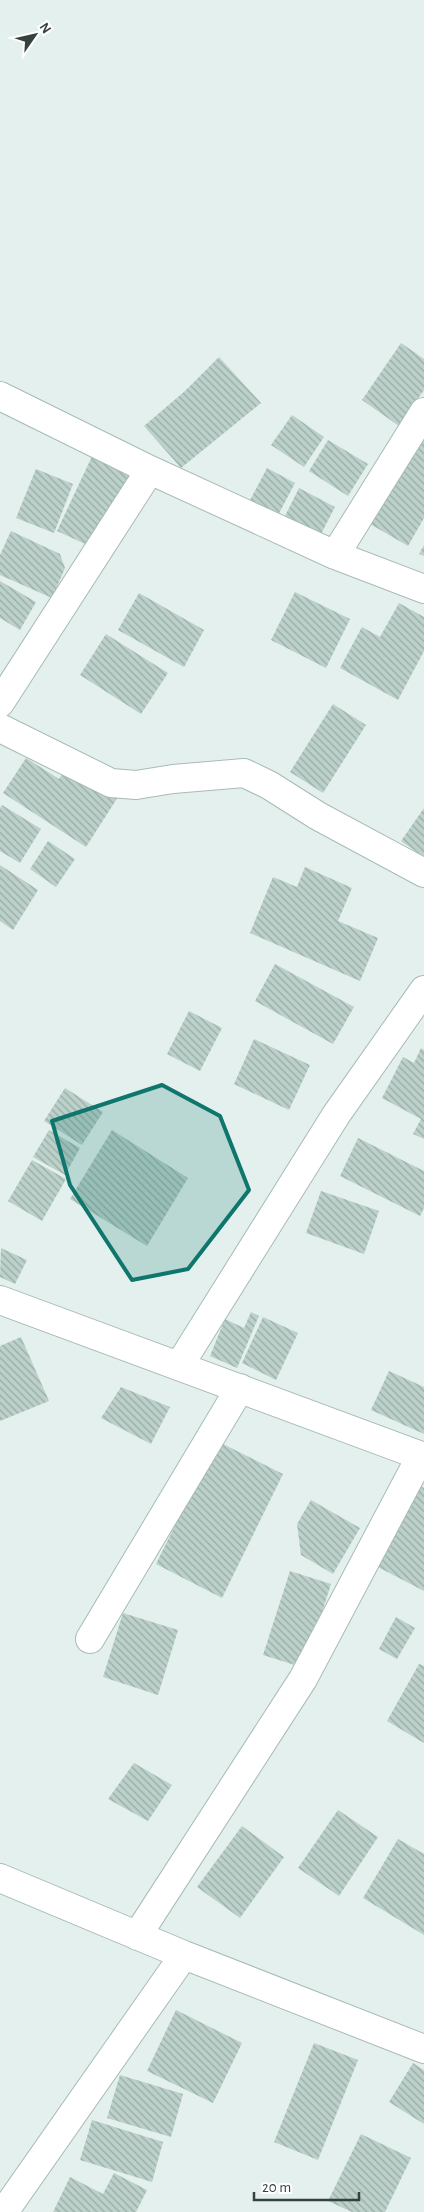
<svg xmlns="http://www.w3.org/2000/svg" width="424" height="2212" viewBox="0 0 424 2212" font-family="'Alegreya Sans',sans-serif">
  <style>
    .building { fill: url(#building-back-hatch) }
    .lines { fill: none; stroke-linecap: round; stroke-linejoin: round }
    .street-casing { stroke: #a8bbb6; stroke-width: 30 }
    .street { stroke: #fff; stroke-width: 28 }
    .marked { fill: #0f766e; fill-opacity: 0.2; stroke: #0f766e; stroke-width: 4; stroke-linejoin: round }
  </style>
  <defs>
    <pattern id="building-back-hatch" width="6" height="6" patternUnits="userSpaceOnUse" patternTransform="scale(1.25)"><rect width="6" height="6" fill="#bbd1ca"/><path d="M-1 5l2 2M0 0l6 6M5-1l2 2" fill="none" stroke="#99aba5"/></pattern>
  </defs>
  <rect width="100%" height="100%" fill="#e4f0ee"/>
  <path class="building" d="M401 343 424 359V390L399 426 362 400Z
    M219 357 261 403 181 468 144 426 185 391Z
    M292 415 324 437 304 467 271 445Z
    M424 420V518L408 546 365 521Z
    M328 440 368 464 348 496 309 471Z
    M94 452 132 470 96 549 57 531Z
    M267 468 295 483 276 519 248 504Z
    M36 469 73 484 54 533 16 518Z
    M299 488 335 507 319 538 283 520Z
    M11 531 60 554 65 568 52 598 0 575V555Z
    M424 545V556L419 554Z
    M0 581 36 602 20 630 0 618Z
    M295 592 350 619 326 668 271 640Z
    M139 593 204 630 184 667 118 630Z
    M399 603 424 617V651L398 700 340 668 362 627 380 637Z
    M106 634 168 673 141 714 80 675Z
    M333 704 366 725 323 793 290 772Z
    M26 758 59 779 68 765 118 797 86 847 3 793Z
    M2 805 41 829 20 863 0 851V808Z
    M424 808V857L401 841Z
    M48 841 75 859 56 887 30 869Z
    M0 865 38 890 13 930 0 921Z
    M305 867 352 888 338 921 378 938 360 981 250 933 273 877 297 887Z
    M275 964 354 1007 333 1044 255 1001Z
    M189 1011 222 1028 200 1071 167 1054Z
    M254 1039 310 1065 289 1110 234 1084Z
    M421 1048 424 1050V1139L413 1134 421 1119 382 1098 403 1057 414 1063Z
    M65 1088 103 1112 82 1145 44 1121Z
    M49 1130 80 1148 65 1175 33 1157Z
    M112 1130 188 1178 147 1246 70 1199Z
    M358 1138 424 1171V1208L420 1216 340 1176Z
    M32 1160 66 1179 42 1221 8 1201Z
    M321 1191 379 1211 364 1254 306 1233Z
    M1 1248 27 1260 15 1284 0 1277Z
    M251 1312 259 1316 237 1368 210 1356 225 1319 244 1328Z
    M263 1317 298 1333 276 1380 242 1363Z
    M21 1337 49 1401 0 1421V1346Z
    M389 1371 424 1387V1434L371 1410Z
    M121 1387 170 1407 151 1444 101 1418Z
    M217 1441 283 1474 222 1598 156 1564Z
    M417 1484 424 1488V1591L374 1565Z
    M311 1500 360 1528 333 1574 301 1555 297 1524Z
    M290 1571 331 1584 304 1668 263 1655Z
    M123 1613 178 1630 158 1695 103 1677Z
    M396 1617 415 1628 397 1659 379 1649Z
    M419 1664 424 1666V1743L387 1721Z
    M134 1763 172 1785 148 1821 108 1799Z
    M338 1810 378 1837 339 1896 298 1868Z
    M242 1826 284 1857 240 1918 197 1887Z
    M398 1839 424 1854V1935L363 1898Z
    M176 2010 242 2043 213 2103 147 2071Z
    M314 2043 358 2060 318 2160 274 2142Z
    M413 2063 424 2070V2124L389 2102Z
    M120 2075 183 2094 171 2137 107 2118Z
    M92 2120 163 2142 152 2182 80 2160Z
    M361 2134 411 2158 385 2212H352L328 2201Z
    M114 2173 147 2190 136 2212H53L70 2177 103 2194Z"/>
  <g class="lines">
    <defs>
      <path id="street" d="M0 396 150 470 335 555 424 589
        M335 555 424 412
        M0 703 150 470
        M0 728 111 783 136 785 173 779 244 773 269 785 318 816 424 873
        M0 1300 424 1457
        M179 1366 336 1115 424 990
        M90 1639 240 1388
        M0 1878 184 1955 424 2049
        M137 1936 303 1679 421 1456
        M4 2212 184 1955"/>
    </defs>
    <use href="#street" class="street-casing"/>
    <use href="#street" class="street"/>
  </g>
  <path class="marked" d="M162 1085 220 1116 249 1190 188 1269 132 1280 70 1185 52 1121Z"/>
  <g transform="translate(35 35) rotate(56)" stroke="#ffffff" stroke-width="4" paint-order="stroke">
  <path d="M0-4L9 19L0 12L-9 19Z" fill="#35423e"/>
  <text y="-8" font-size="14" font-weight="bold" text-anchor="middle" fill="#35423e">N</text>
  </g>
  <path d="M254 2192v8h105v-8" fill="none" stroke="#35423e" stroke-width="2.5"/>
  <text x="262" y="2192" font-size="15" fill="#35423e" stroke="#ffffff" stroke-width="4" paint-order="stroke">20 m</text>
</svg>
